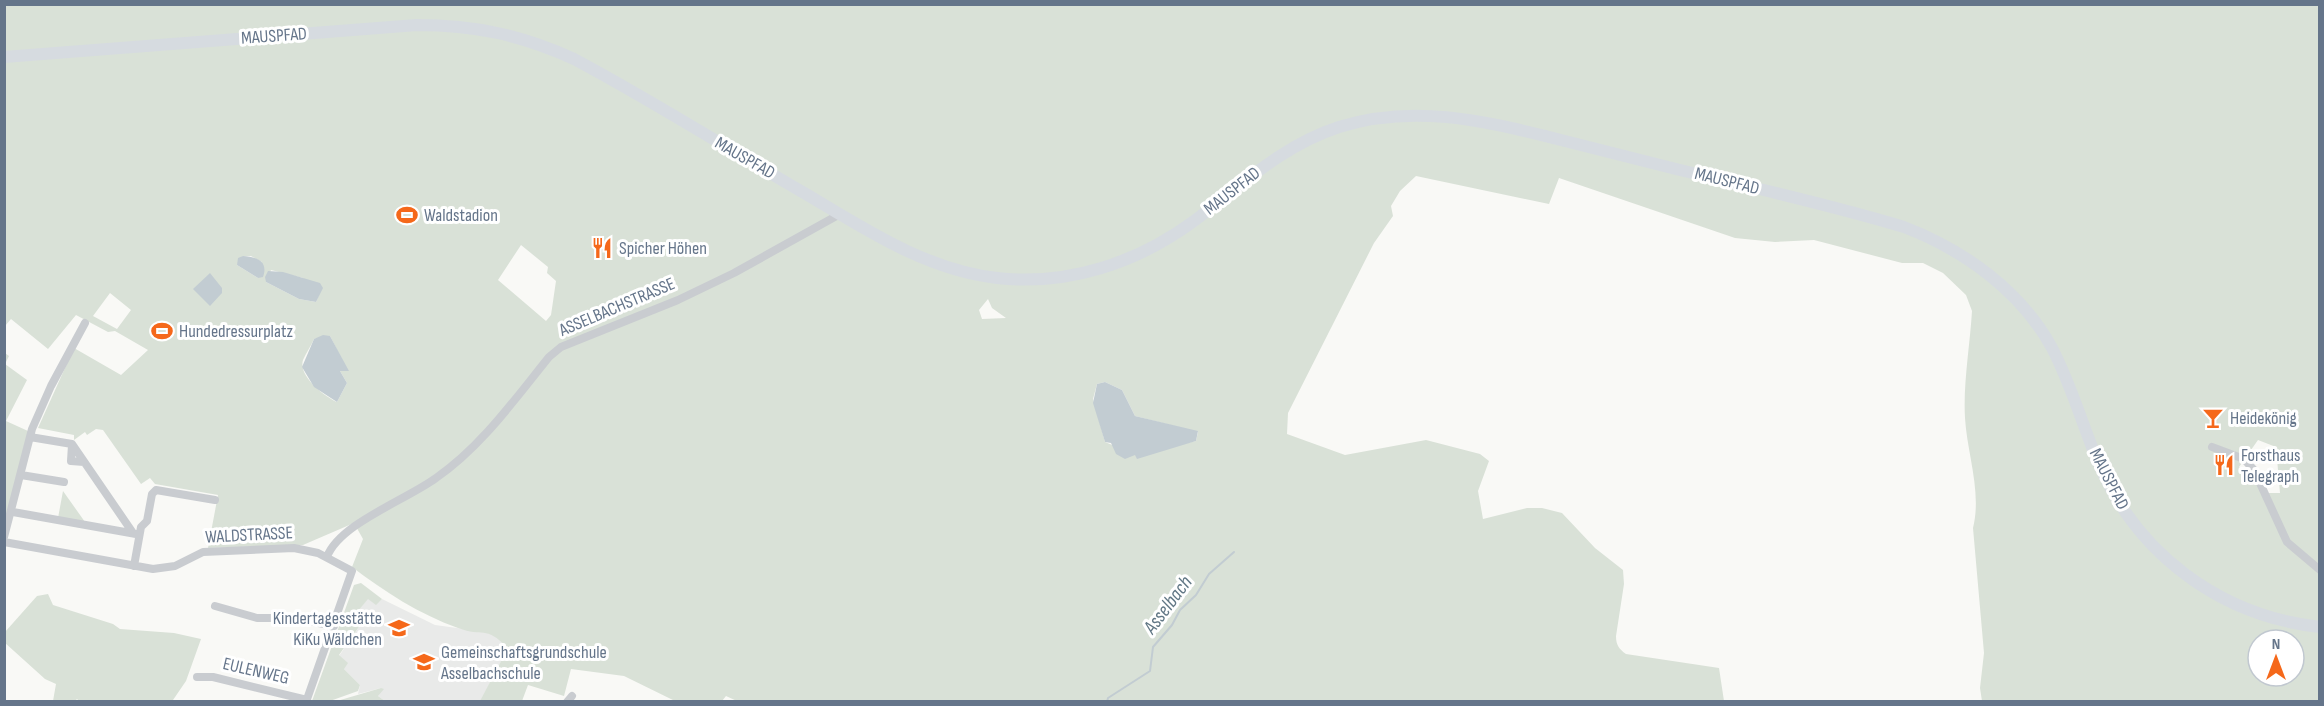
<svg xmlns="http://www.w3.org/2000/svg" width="2324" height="706" viewBox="0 0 2324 706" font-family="'Sofia Sans Condensed',sans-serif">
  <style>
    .built { fill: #e9eae9 }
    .green { fill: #d9e1d7; fill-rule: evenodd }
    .water { fill: #c2ccd2 }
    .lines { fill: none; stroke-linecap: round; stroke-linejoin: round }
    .stream { stroke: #c2ccd2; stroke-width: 2 }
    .street { stroke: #c9ccd0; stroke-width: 8 }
    .secondary { stroke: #d6dbe0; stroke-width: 12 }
    .labels { text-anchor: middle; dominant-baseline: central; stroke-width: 6; stroke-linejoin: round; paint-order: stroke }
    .street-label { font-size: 18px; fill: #65758a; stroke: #fff }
    .poi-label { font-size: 18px; fill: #65758a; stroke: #fff; text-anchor: start }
    .water-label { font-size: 20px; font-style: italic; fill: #617785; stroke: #fff }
  </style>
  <rect width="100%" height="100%" fill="#f9f9f6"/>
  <path class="built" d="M368 598 376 604 382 599 435 625 494 633 508 648 480 702 385 701 378 696 381 688 358 694 360 685 344 669 339 656 361 624 353 617Z"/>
  <path class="green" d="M5 5H2319V701H1982L1980 688 1984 653 1973 528C1982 492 1967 453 1965 418 1963 384 1970 345 1972 311L1966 295 1943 273 1923 263H1902L1814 240 1775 242 1735 238 1559 178 1549 204 1416 176 1400 191 1391 206 1393 216 1374 243 1288 413 1287 434 1345 455 1426 440 1480 454 1489 461 1478 491 1483 519 1527 508H1542L1562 513 1595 548 1623 570 1624 584 1616 636C1616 645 1619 649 1626 654L1719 668 1724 701 739 702 726 696 722 701 677 702 624 676 571 669 564 696 528 685 522 701H480L508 648C484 624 484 638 458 628 419 614 385 592 352 567L363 539 354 523 303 545 208 548 218 495 155 484 150 478 141 484 103 430 96 429 87 435 85 432 74 440V435L38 428 74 348 121 375 148 350 115 331 108 332 76 315 48 349 11 319 5 326ZM521 245 548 267 547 273 556 281 551 315 546 321 498 280ZM243 256H251L262 262 258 278 237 265ZM271 270 303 278 319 295 316 302 299 299 266 282ZM110 293 131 310 117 329 93 316ZM988 299 992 308 1006 318 982 319 979 310ZM330 336 348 371H340L347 383 337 402C324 396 298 376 303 360 306 353 311 346 314 339ZM1105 382 1122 390 1135 416 1198 432 1196 441 1136 455 1105 442 1093 399 1097 384ZM2258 440 2276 447 2280 493H2265L2259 480 2239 467ZM2258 640H2294V676H2258Z
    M5 353 9 356 5 364 27 380 6 421 28 431 5 521Z
    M63 491 85 522 58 518Z
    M361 583 382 599 376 605 368 599 353 617 361 624 339 655 348 663 344 669 360 685 358 691 330 701H312L354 585Z
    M48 594 53 605 113 624 120 629 174 633 201 639 186 681 173 700 80 702 77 699 75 701H53L56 684 45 679 4 642 5 632 37 596Z
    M381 688 384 689 378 696 385 701H337Z"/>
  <path class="water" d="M243 256C255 257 269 260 263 277L258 278 237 265 238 258Z
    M268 271 283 272 320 283 323 288 316 302 299 299 266 282 265 277Z
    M210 273 222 288V293L210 306 193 289Z
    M323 335 330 336 349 371H340L347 383 337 402 314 387 302 367 314 339Z
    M1105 382 1122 390 1135 416 1198 431 1196 441 1137 459 1135 455 1125 459 1116 454 1111 443 1105 442 1093 403 1097 384Z"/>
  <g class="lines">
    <path class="stream" d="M1107 702 1108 698 1150 671 1153 647 1172 625 1180 610 1196 595 1209 574 1234 552"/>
    <path class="street" d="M30 437 72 444 133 533
      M72 445 71 461 84 462
      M2212 447 2244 459 2254 470 2287 542 2320 570
      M21 475 64 482
      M13 512 136 534
      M4 537 32 429 51 386 85 323
      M4 542 153 569 175 566 203 552 294 548 318 553 352 571 306 702
      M327 557C339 524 406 500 436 478 481 447 515 399 549 357L561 347 678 300 734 273 840 214
      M134 566 141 527 147 521 152 494 156 490 215 500
      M215 606 257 618H293L334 626
      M197 677H213L307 700
      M567 702 572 696"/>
    <path class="secondary" d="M4 57 417 25C474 25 522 35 574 59 653 101 728 149 806 194 865 229 926 270 997 278 1068 286 1137 263 1194 221 1241 186 1281 146 1339 127 1412 104 1481 120 1553 138 1592 148 1632 158 1672 168 1750 187 1828 204 1904 227 1964 250 2021 291 2052 348 2071 384 2082 424 2098 462 2137 554 2220 616 2320 627"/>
  </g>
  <defs>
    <symbol id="stadium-bare" viewBox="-9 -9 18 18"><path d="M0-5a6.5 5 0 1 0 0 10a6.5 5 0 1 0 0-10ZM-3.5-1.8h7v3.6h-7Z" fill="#f5681a" stroke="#fff" stroke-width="2.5" paint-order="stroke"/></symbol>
    <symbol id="restaurant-bare" viewBox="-9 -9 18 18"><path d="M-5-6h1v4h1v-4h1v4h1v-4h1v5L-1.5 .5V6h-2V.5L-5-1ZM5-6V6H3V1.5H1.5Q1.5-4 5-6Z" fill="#f5681a" stroke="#fff" stroke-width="2.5" paint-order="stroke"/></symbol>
    <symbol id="bar-bare" viewBox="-9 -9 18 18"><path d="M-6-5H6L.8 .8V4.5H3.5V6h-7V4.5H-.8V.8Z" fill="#f5681a" stroke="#fff" stroke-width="2.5" paint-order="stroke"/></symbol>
    <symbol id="school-bare" viewBox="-9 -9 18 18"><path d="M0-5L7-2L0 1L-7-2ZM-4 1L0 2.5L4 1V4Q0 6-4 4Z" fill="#f5681a" stroke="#fff" stroke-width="2.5" paint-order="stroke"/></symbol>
  </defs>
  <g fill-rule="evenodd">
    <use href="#stadium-bare" x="392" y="200" width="30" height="30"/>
    <use href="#restaurant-bare" x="587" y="233" width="30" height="30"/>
    <use href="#stadium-bare" x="147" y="316" width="30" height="30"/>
    <use href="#bar-bare" x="2198" y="403" width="30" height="30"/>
    <use href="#restaurant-bare" x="2209" y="450" width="30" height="30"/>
    <use href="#school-bare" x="384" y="613" width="30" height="30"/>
    <use href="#school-bare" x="409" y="647" width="30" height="30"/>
  </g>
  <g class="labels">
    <g class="street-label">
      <text transform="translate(274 36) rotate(-4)">MAUSPFAD</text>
      <text transform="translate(745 158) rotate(30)">MAUSPFAD</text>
      <text transform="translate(1727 181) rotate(14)">MAUSPFAD</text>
      <text transform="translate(1232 191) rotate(-38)">MAUSPFAD</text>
      <text transform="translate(617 307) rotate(-23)">ASSELBACHSTRASSE</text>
      <text transform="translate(2109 479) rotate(63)">MAUSPFAD</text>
      <text transform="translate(249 535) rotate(-3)">WALDSTRASSE</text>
      <text transform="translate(256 671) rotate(13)">EULENWEG</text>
    </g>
    <g class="poi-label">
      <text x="424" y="215">Waldstadion</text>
      <text x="619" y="248">Spicher Höhen</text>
      <text x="179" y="331">Hundedressurplatz</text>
      <text x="2230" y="418">Heidekönig</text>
      <text x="2241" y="455">Forsthaus<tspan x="2241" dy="21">Telegraph</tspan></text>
      <text x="382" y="618" text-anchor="end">Kindertagesstätte<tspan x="382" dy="21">KiKu Wäldchen</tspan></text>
      <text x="441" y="652">Gemeinschaftsgrundschule<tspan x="441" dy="21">Asselbachschule</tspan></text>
    </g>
    <g class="water-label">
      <text transform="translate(1168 605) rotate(-53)">Asselbach</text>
    </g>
  </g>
  <rect width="2324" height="706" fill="none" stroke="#65758a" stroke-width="12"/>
  <g transform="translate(2276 658)"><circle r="28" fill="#ffffff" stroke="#c1c8d0" stroke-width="1.5"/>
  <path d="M0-4.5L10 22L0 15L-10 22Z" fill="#f5681a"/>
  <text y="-9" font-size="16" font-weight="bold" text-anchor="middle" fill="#65758a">N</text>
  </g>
</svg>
